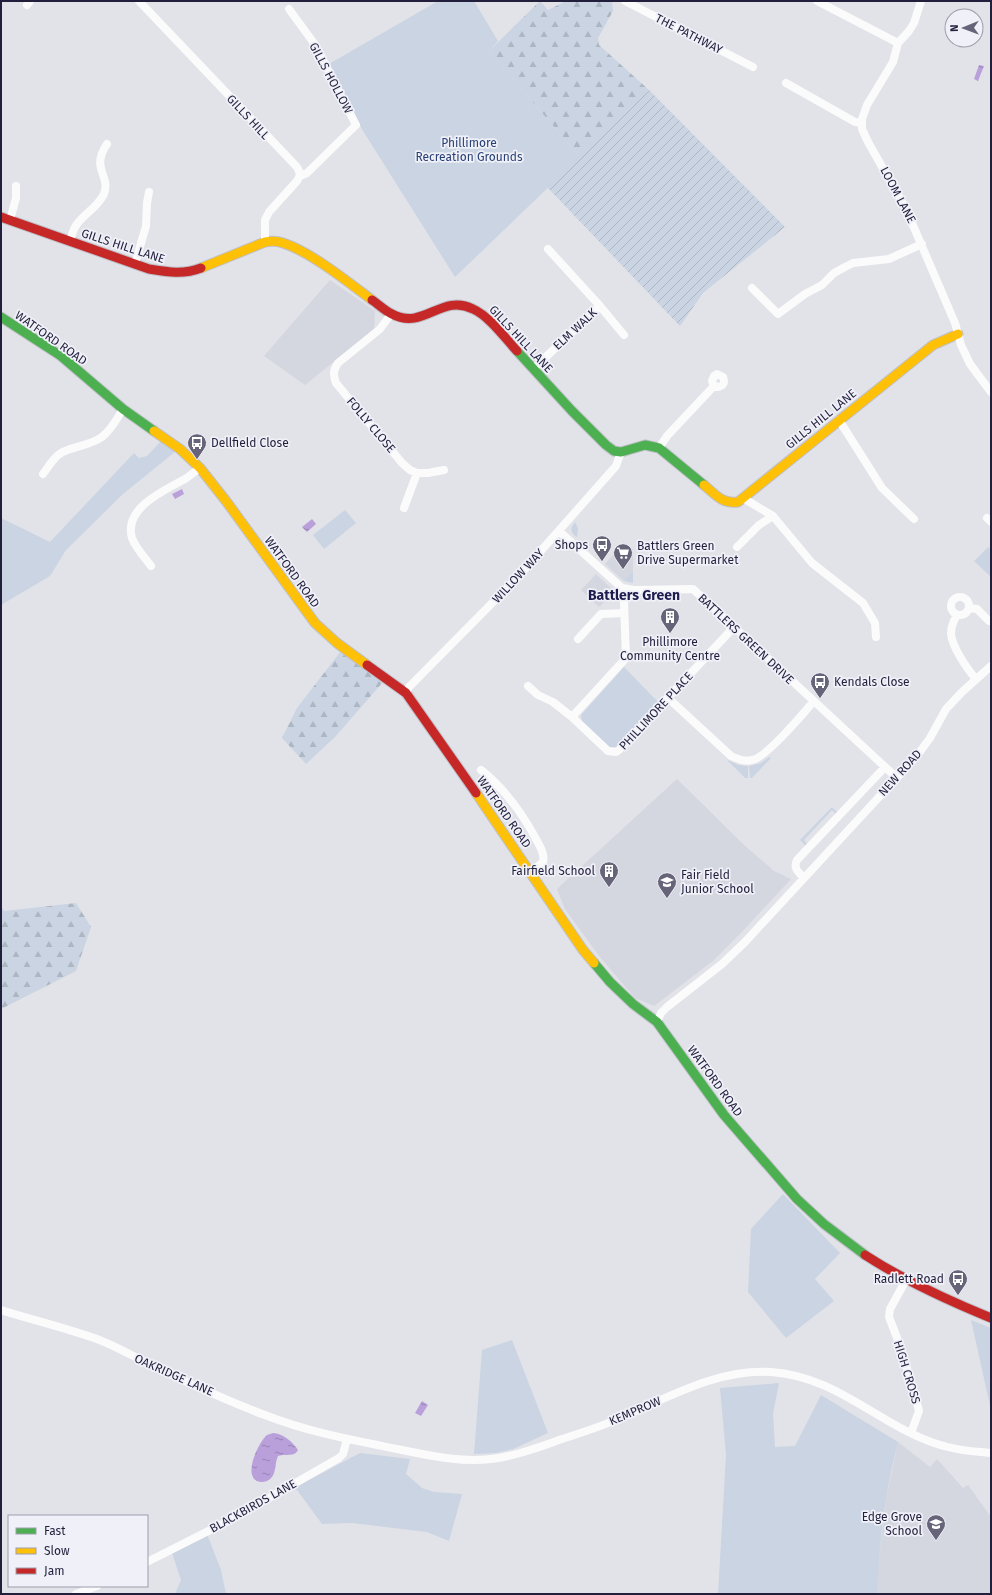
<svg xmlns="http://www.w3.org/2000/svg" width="992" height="1595" viewBox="0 0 992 1595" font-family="'Fira Sans',sans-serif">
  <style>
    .built { fill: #d4d6e0 }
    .green { fill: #cad4e2 }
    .forest { fill: url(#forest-firs) }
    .garden { fill: url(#garden-furrows) }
    .water { fill: url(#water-ripples) }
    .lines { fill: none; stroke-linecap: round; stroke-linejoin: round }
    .fast-casing { stroke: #bebfc8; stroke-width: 11 }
    .slow-casing { stroke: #bebfc8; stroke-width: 11 }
    .jam-casing { stroke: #bebfc8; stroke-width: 11 }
    .street { stroke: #fbfbfc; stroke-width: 8 }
    .fast { stroke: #4caf50; stroke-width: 9 }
    .slow { stroke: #ffc107; stroke-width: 9 }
    .jam { stroke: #c62828; stroke-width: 9 }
    .labels { text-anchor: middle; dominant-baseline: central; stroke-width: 3.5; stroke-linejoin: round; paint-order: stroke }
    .street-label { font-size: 12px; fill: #211f3c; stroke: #f0f1f8 }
    .park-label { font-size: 12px; fill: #283f75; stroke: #f0f1f8 }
    .poi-label { font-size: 12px; fill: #211f3c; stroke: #f0f1f8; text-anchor: start }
    .quarter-label { font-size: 14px; font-weight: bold; fill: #1e1b4f; stroke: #f0f1f8 }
  </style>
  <defs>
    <pattern id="forest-firs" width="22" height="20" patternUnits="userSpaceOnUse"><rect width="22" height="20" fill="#cad4e2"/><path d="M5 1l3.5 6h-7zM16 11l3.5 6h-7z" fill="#adb6c3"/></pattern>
    <pattern id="garden-furrows" width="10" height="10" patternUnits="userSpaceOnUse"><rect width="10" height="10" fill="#cad4e2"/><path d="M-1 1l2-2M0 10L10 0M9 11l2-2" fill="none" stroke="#adb6c3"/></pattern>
    <pattern id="water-ripples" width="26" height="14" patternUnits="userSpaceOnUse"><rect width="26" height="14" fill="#baa0da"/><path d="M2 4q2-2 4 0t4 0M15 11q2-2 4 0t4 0" fill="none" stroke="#9782b2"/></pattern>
  </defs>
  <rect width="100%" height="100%" fill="#e2e3e8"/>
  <path class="built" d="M330 280 375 311 374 329 305 385 264 356Z
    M624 542 633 549V571L624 581 605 564Z
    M596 574 615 592 599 607 581 590Z
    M677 779 744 845 774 871 791 879 739 935 714 960 654 1006 635 998 599 956 565 909 557 889Z
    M898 1442 930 1467 937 1459 963 1488 968 1485 991 1517V1594H877L878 1565 886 1500Z"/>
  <path class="green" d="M438 1H474L498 41 489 51 580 157 455 277 363 131 329 64Z
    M162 440 176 451 123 494 66 550 50 576 1 605V518L50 542 134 453 139 458 147 456Z
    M345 510 356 523 324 549 313 535Z
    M575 522 578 528 577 537C570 532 570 529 575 522Z
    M988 547 991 550V577L974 561Z
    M633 571V583L624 581Z
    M624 667 659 703 616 747H609L582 721 581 715Z
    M769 757 771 758 752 778H750L749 766 761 763Z
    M726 759 738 765 748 766V778H745Z
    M832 807 838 813 836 814 832 810 804 840 808 845 806 846 800 840Z
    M783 1194 840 1253 815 1279 834 1301 786 1338 748 1292 751 1229Z
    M971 1320 991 1328V1410Z
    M512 1340 548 1433 513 1449 495 1453 474 1454 482 1350Z
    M779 1383 773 1414 775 1447 795 1446 821 1395 898 1442C885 1491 879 1543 877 1594H718L726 1455 720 1388Z
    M360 1453 410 1459 406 1474 422 1488 434 1492 462 1494 449 1541 427 1532 352 1523 322 1524 297 1490 292 1489Z
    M207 1534 221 1570 226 1594H175L181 1580 172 1553Z"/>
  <path class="forest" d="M540 1 548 10 566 1H612L613 11 598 38 599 45 649 90 580 157 489 51Z
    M341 651 383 682 335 737 306 764 282 738 297 708Z
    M76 903 91 927 76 971 1 1009V906L4 911Z"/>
  <path class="garden" d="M649 90 785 227 703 293 680 326 547 187Z"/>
  <path class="water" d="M979 65 984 66 978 81 974 79Z
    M182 489 184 494 175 499 172 494Z
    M312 519 316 524 307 532 302 527Z
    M422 1401 428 1405 421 1416 415 1413Z
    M273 1433C282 1433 293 1442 298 1450 294 1458 285 1453 278 1456 275 1462 276 1472 272 1477 269 1481 265 1482 261 1482 240 1480 259 1441 267 1435 269 1434 271 1434 273 1433Z"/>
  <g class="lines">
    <defs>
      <path id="fast" d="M1 317 61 356 123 409 154 431
        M517 351 572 411 606 445 614 451 621 452 645 445 659 448 704 485
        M594 963 610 982 633 1004 657 1022 724 1115 797 1199 824 1224 865 1255"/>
      <path id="slow" d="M201 268 265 242C271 241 277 241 283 243 311 252 348 282 372 300
        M154 431 180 449 200 468 226 501 315 623 337 643 367 665
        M704 485C716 495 722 504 738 502L933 345 958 334
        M476 793 583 950 594 963"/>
      <path id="jam" d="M1 217 149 269C167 272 183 275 201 268
        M372 300C378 304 385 311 392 314 424 331 441 293 473 309 489 316 505 338 517 351
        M367 665 406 693 476 793
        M865 1255C905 1281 947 1300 991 1318"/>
    </defs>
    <use href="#fast" class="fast-casing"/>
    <use href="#slow" class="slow-casing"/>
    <use href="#jam" class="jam-casing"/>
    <path class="street" d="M139 1 297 167C300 173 301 175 297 181L269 212 265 220V242
      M625 1 753 67
      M817 1 898 43
      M921 1 914 23 909 31 898 43 893 62 867 105 862 119V129L868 142 906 209 955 323 961 345 970 364 991 392
      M27 5 30 1
      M289 9 316 46 356 125 307 173 300 176
      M786 83 855 122 861 123
      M10 220 16 198V186
      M70 241C72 235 73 229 77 224 85 213 98 207 104 194 111 175 90 169 107 144
      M548 249 600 306 624 335
      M135 264 146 226 147 203 149 192
      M752 288 778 314 805 294 822 285 834 273 845 267 853 263 889 259 922 244
      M391 314 380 329 338 363C333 370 333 375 336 383L402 463 410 470 417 473H428L444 470
      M533 369 600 306
      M839 420 882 488 914 519
      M659 448 667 436 714 386 712 381 714 376 717 374 723 377C725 382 724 386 718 387L714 386
      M43 474C48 467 54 457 61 453 74 446 89 446 102 437 111 430 117 419 123 409
      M743 498 773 516 812 563 863 603 875 623 876 637
      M404 508 417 473
      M987 518 991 522
      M559 531 622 588 634 590 693 589 897 778
      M737 547 759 525 773 516
      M151 566C145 558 135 547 132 538 123 508 165 490 185 479 190 476 195 471 200 468
      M627 589 624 602 626 658 572 717 608 751 616 752 619 750 734 627
      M951 606a9 9 0 1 1 18 0a9 9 0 1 1-18 0Z
      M969 608 977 609 989 621
      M957 615C954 620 951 626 951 633 951 645 967 669 976 679
      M578 639 601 614 624 613
      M528 686 538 695 553 702 572 717
      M406 693 409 687 516 579 616 466 621 452
      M668 698 731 756C738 759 744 762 752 760 766 758 803 714 814 701
      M481 770C505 789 522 813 536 839 540 847 545 854 543 862L531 872
      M804 878C798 872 793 868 797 860L885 767
      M657 1022 661 1013 667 1007 722 964 745 942 916 757 930 738 946 709 962 692 991 666
      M906 1280 890 1309 889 1317 901 1348 917 1403 919 1411 911 1433
      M1 1310C33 1320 66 1328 97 1339 118 1347 138 1359 159 1369 193 1385 229 1402 265 1415 308 1432 352 1440 397 1449 428 1455 460 1463 491 1459 516 1456 539 1447 562 1439 584 1432 606 1425 627 1415 673 1395 719 1369 771 1372 835 1376 877 1423 934 1443 953 1450 971 1451 991 1453
      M147 1562 236 1517 339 1458 343 1454 347 1439
      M76 1594 97 1586"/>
    <use href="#fast" class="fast"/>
    <use href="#slow" class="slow"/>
    <use href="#jam" class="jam"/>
  </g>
  <defs>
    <symbol id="bus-pin" viewBox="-11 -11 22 30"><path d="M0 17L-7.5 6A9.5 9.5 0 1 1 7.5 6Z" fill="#656478" stroke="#f0f1f8"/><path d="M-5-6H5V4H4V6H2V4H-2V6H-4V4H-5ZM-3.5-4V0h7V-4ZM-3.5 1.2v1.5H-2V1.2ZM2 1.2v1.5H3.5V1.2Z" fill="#fff"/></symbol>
    <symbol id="supermarket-pin" viewBox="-11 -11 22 30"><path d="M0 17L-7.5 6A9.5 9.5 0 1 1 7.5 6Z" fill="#656478" stroke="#f0f1f8"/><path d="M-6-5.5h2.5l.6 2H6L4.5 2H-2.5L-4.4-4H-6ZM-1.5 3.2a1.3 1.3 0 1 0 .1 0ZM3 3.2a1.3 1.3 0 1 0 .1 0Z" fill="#fff"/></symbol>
    <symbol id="building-pin" viewBox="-11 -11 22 30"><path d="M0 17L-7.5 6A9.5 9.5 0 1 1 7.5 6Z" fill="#656478" stroke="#f0f1f8"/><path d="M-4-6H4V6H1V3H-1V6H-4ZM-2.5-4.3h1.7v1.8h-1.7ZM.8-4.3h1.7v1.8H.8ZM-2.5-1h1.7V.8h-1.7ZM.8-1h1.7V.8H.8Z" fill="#fff"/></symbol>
    <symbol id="school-pin" viewBox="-11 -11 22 30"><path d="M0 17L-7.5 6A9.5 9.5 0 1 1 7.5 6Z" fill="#656478" stroke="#f0f1f8"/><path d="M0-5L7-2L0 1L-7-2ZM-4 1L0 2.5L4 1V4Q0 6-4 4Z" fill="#fff"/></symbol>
  </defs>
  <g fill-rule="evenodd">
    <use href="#bus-pin" x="186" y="432" width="22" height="30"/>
    <use href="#bus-pin" x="591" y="534" width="22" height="30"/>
    <use href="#supermarket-pin" x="612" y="542" width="22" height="30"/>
    <use href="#building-pin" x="659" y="606" width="22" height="30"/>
    <use href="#bus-pin" x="809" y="671" width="22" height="30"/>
    <use href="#building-pin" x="598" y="860" width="22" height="30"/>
    <use href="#school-pin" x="656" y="871" width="22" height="30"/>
    <use href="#bus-pin" x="947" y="1268" width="22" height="30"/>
    <use href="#school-pin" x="925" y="1513" width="22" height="30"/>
  </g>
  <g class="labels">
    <g class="street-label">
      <text transform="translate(689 34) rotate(27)">THE PATHWAY</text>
      <text transform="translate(331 78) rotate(62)">GILLS HOLLOW</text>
      <text transform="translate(248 117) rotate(47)">GILLS HILL</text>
      <text transform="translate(898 195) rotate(62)">LOOM LANE</text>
      <text transform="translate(123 246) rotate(18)">GILLS HILL LANE</text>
      <text transform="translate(575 329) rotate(-43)">ELM WALK</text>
      <text transform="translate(51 338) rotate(35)">WATFORD ROAD</text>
      <text transform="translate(521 339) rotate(47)">GILLS HILL LANE</text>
      <text transform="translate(821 419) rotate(-39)">GILLS HILL LANE</text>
      <text transform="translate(371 425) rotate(50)">FOLLY CLOSE</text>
      <text transform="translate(292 572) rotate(54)">WATFORD ROAD</text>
      <text transform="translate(518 576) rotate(-47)">WILLOW WAY</text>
      <text transform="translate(746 639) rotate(43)">BATTLERS GREEN DRIVE</text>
      <text transform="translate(656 711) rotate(-47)">PHILLIMORE PLACE</text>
      <text transform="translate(900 773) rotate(-48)">NEW ROAD</text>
      <text transform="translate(504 812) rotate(55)">WATFORD ROAD</text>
      <text transform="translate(715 1081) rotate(54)">WATFORD ROAD</text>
      <text transform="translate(907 1372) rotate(73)">HIGH CROSS</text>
      <text transform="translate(174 1375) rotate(24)">OAKRIDGE LANE</text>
      <text transform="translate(635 1411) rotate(-23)">KEMPROW</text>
      <text transform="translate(253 1506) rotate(-29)">BLACKBIRDS LANE</text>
    </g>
    <g class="park-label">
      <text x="469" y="143">Phillimore<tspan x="469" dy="14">Recreation Grounds</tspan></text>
    </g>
    <g class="poi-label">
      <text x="211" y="443">Dellfield Close</text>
      <text x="588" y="545" text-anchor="end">Shops</text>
      <text x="637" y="546">Battlers Green<tspan x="637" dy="14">Drive Supermarket</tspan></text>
      <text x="670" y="642" text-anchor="middle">Phillimore<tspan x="670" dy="14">Community Centre</tspan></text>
      <text x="834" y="682">Kendals Close</text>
      <text x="595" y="871" text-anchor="end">Fairfield School</text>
      <text x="681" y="875">Fair Field<tspan x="681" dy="14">Junior School</tspan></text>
      <text x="944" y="1279" text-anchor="end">Radlett Road</text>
      <text x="922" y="1517" text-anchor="end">Edge Grove<tspan x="922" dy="14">School</tspan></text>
    </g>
    <g class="quarter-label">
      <text x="634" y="595">Battlers Green</text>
    </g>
  </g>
  <rect width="992" height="1595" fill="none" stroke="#211f3c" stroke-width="4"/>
  <rect x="8" y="1515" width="140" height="72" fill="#f0f1f8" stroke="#9d9dad"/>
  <rect x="16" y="1528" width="20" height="6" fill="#4caf50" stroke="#9d9dad"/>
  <text x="44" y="1535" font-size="12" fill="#211f3c">Fast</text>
  <rect x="16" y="1548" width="20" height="6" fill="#ffc107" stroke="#9d9dad"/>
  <text x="44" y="1555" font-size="12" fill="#211f3c">Slow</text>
  <rect x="16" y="1568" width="20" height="6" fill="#c62828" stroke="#9d9dad"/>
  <text x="44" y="1575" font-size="12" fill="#211f3c">Jam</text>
  <g transform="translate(964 28) rotate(269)"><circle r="19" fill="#f0f1f8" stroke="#9d9dad"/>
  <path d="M0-3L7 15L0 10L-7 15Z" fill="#656478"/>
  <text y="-6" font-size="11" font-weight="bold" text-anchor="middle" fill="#211f3c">N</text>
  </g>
</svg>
